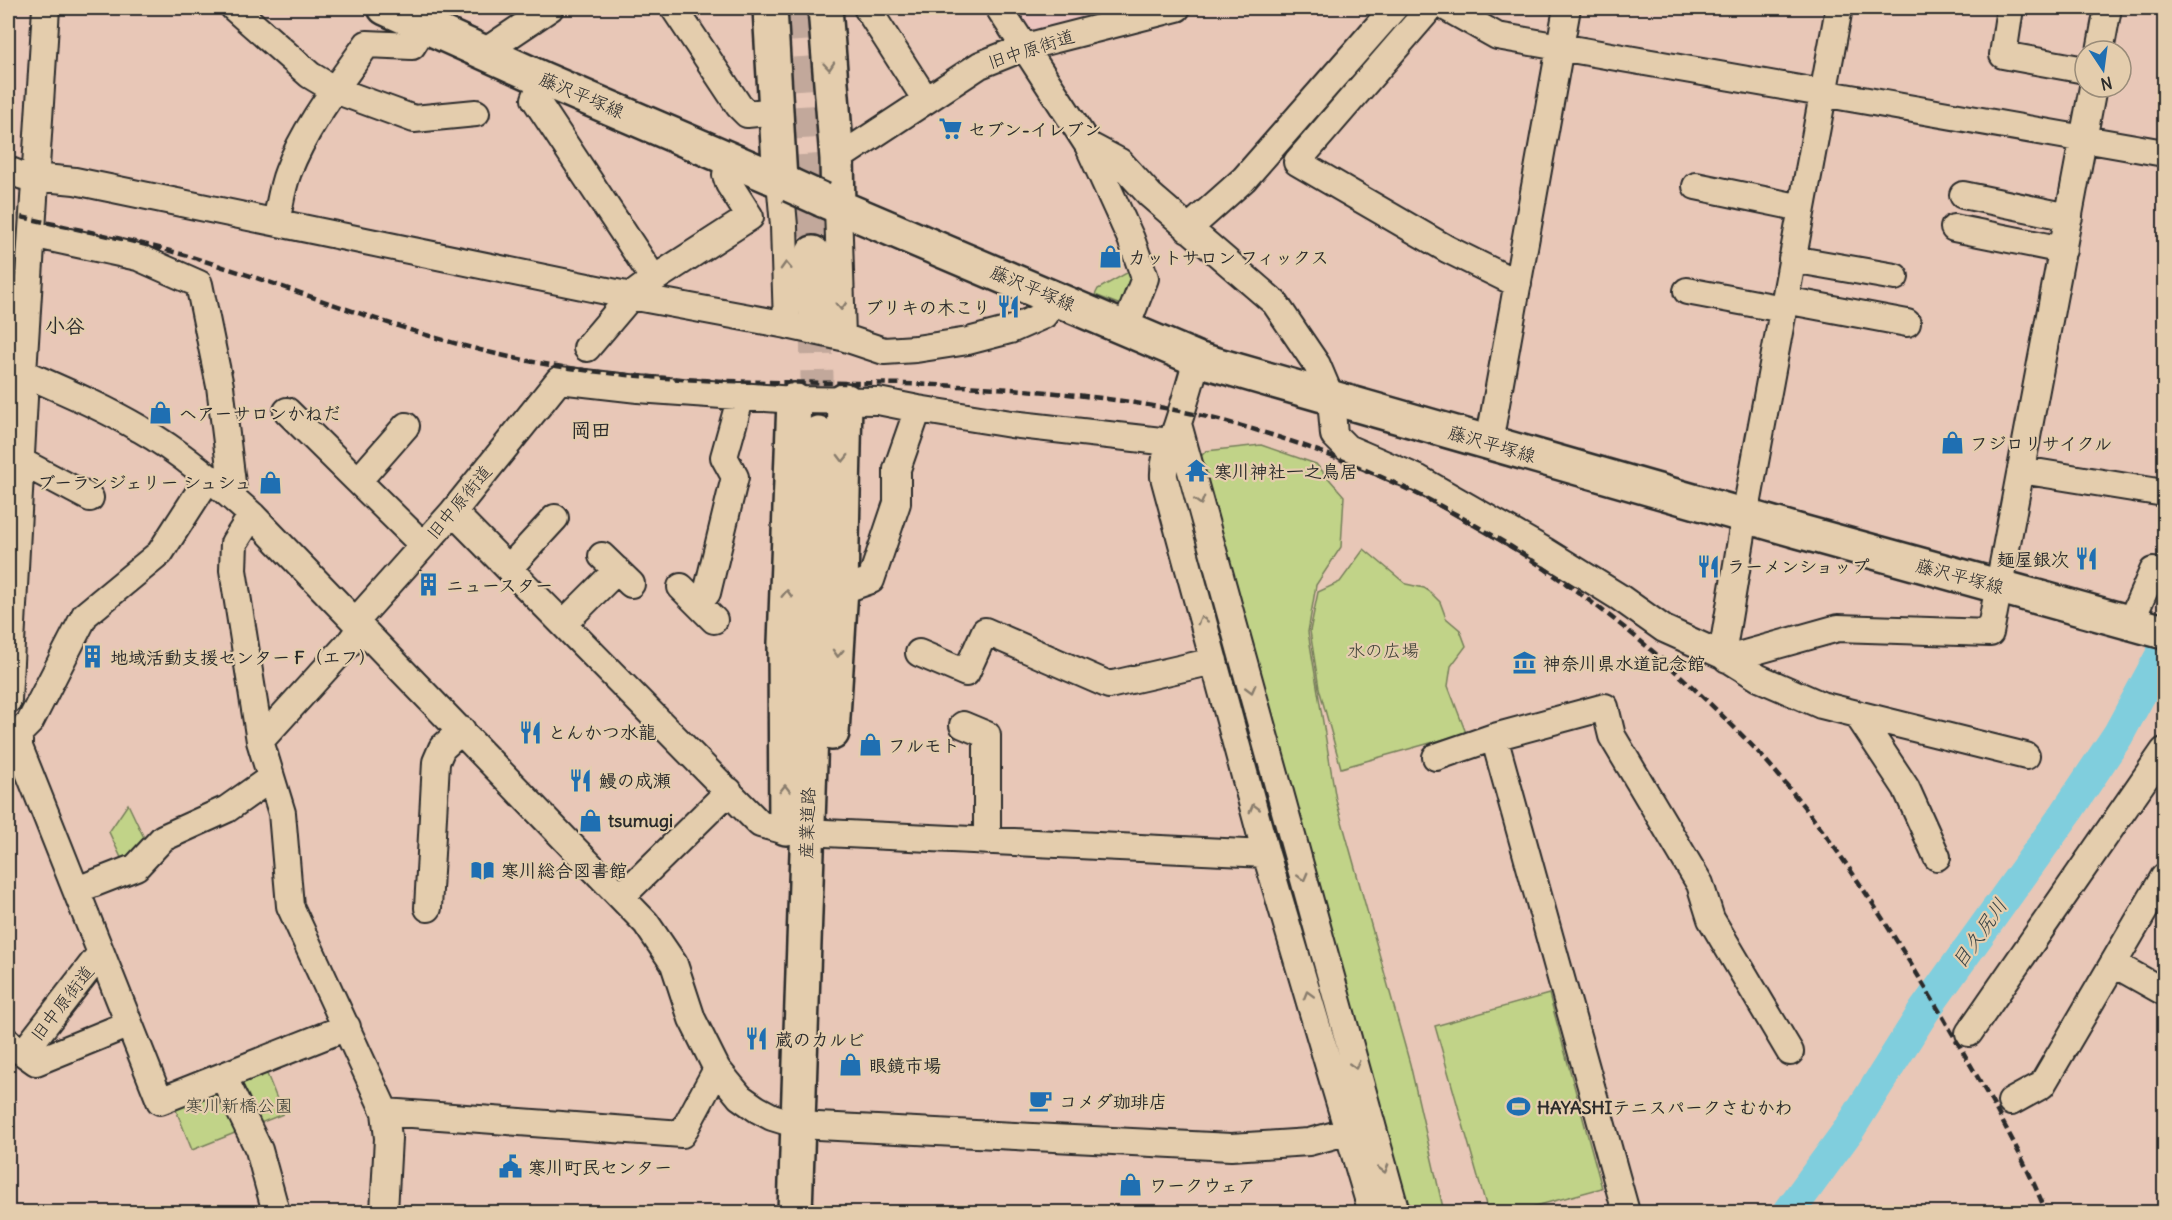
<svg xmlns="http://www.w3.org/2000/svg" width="2172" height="1220" viewBox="0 0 2172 1220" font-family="Delius,'Klee One',sans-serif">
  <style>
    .built { fill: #ebc3be }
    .green { fill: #c1d388; stroke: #767f5a; stroke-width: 1.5 }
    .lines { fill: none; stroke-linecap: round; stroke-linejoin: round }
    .river { stroke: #80cedd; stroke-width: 32 }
    .major-tunnel { stroke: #c2a89b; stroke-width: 33; stroke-dasharray: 33 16; stroke-linecap: butt }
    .minor-casing { stroke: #2b2b2b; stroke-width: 30 }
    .major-casing { stroke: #2b2b2b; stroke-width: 38 }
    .minor { stroke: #e4cdad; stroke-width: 26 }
    .major { stroke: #e4cdad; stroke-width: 33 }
    .rail { stroke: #2b2b2b; stroke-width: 4.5; stroke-dasharray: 9 4.5; stroke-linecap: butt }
    .major-bridge-casing { stroke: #2b2b2b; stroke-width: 38; stroke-linecap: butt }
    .major-bridge { stroke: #e4cdad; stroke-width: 33 }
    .oneway { stroke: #887c6c }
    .labels { text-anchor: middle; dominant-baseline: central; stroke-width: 4.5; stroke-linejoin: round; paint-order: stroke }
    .street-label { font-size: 18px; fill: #2b2b2b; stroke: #e4cdad }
    .poi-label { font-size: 18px; font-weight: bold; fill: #2b2b2b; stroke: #e4cdad; text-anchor: start }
    .park-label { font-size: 18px; fill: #3a3c34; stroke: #e4cdad }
    .neighbourhood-label { font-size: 20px; font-weight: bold; fill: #2b2b2b; stroke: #e4cdad }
    .water-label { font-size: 20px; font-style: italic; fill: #384346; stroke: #e4cdad }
  </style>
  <rect width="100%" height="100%" fill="#e8c7b7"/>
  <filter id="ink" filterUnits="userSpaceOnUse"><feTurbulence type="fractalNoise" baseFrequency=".0167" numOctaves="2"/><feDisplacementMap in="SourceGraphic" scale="12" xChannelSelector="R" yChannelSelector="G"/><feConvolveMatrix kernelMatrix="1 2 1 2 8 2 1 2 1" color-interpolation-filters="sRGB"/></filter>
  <g filter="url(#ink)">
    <path class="built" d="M1013 8H1154L1031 34Z"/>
    <path class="green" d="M1132 270 1135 277 1126 301 1118 304 1095 295 1098 289Z
      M1261 445 1316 464 1344 496 1341 547 1316 585 1308 632 1336 800 1410 1064 1444 1212H1370L1171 487 1206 451Z
      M1364 549 1406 584 1424 588 1430 592 1440 602 1446 618 1460 630 1466 646 1451 666 1448 686 1466 733 1341 768 1319 688 1310 631 1318 592 1340 582Z
      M128 804 147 844 124 864 109 832Z
      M1549 994 1602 1188 1513 1212H1488L1435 1026Z
      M265 1069 283 1114 192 1150 174 1105Z"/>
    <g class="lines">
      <path class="river" d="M1789 1212 1850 1128 1924 1011 2066 813 2118 735 2164 650"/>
      <path class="major-tunnel" d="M798 8 813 253
        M816 322 818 433"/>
      <defs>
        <path id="minor" d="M234 8 310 75 335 90 414 119 476 113
          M674 8 739 106 747 114 777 111
          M867 8 926 100
          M999 8 1088 145 1131 239 1145 278 1126 327
          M1430 8 1297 162 1447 249 1518 284
          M1447 8 1497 36 2164 153
          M2010 8 2003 55 2085 70
          M486 51 550 8
          M2100 51 2108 8
          M543 79 535 99 654 279
          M1088 145 1120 162 1150 195 1275 303 1317 365 1331 398 1334 435 1347 448 1419 479 1545 551 1619 597 1664 629 1722 655 1759 678 1821 705 2026 756
          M837 159 980 65 1025 47 1177 8
          M8 170 23 176 75 181 631 296 787 325 842 337 884 351 916 349 968 341 1010 330 1044 315 1055 298
          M780 180 784 226 787 325
          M1696 186 1802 208
          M1963 195 2069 217
          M838 206 842 337
          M276 222C280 205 282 187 288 172 306 125 339 84 367 44L412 46 425 25
          M1954 228 2063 250
          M1188 229 1244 179 1394 8
          M32 234 138 257 199 284 220 386 234 499
          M1792 259 1895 277
          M1687 291 1783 309
          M1785 300 1907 323
          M587 348 631 296 654 279 750 217 729 184 726 175 729 158
          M1197 359C1191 380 1185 402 1178 423 1172 442 1163 457 1164 477L1266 854 1372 1212
          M8 366C52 386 98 404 140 429 181 452 217 484 252 515L646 923 674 964 692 1019 717 1069 740 1097 757 1109 772 1117 798 1125 1231 1147 1309 1142 1372 1125
          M287 411 423 545
          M1178 424 1396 1212
          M1489 443 1567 8
          M20 461 90 498
          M2022 470 2164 493
          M358 481 406 426
          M453 512 760 824 786 831
          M252 515 234 543 233 570 260 741 282 813 290 906 385 1112 388 1138 384 1212
          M602 556 631 584
          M509 568 555 518
          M681 587 714 620
          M841 588 851 587 871 580 897 503V469L918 409
          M697 603 707 593 735 477 724 457 741 396
          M2131 621 2153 571
          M355 622 453 512 559 380 638 389 794 400 878 401 918 409 1011 424 1170 442
          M564 623 617 570
          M919 653 966 673 985 631 1109 685 1214 661
          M1722 655 1745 516 1839 8
          M1727 659 1838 628 1990 633 2093 87
          M8 700 24 398 23 373 46 8
          M1857 714 1906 788 1937 857
          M963 725 987 735V841
          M1494 737 1626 1212
          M260 741 351 641 361 627
          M8 747H19L160 1101 347 1027
          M19 747V733L30 722 85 615 160 553 209 477
          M1436 757 1494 737 1605 707 1612 736 1700 884 1711 919 1790 1052
          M825 833 1266 854
          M77 890 136 867 163 838 227 809 271 778
          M621 897 729 791
          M428 908 436 762 442 748 462 730
          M2114 964 2164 992
          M1969 1033 2164 751
          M8 1042 36 1062 129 1024
          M24 1052 100 954
          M223 1076 259 1150 276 1212
          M2011 1102 2042 1085 2164 877
          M385 1112 682 1134 717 1069"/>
        <path id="major" d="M385 8 543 79 790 185
          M770 8 780 180
          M825 8 837 159 838 206
          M823 200 1197 359 1798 531 2164 632
          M813 253 816 322
          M832 733 841 588 845 400
          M786 828 785 643 794 400
          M795 1212 818 522V433"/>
      </defs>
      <use href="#minor" class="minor-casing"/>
      <use href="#major" class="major-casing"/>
      <use href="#minor" class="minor"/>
      <use href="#major" class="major"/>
      <path class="rail" d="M8 214C79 230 151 243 220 266 336 303 449 351 570 368 663 382 756 382 850 383 943 384 1037 388 1129 402 1347 434 1547 547 1704 698 1730 723 1757 749 1780 777 1843 852 1894 935 1944 1019 1980 1082 2019 1145 2046 1212"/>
      <defs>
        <path id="major-bridge" d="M790 185 823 200"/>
      </defs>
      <use href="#major-bridge" class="major-bridge-casing"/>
      <use href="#major-bridge" class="major-bridge"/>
    </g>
    <defs><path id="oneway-chevron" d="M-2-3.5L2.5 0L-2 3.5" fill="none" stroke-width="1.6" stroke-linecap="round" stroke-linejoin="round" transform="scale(1.5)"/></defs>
    <g class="oneway">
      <use href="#oneway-chevron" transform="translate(829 66) rotate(85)"/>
      <use href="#oneway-chevron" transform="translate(786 266) rotate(-92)"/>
      <use href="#oneway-chevron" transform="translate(841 306) rotate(88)"/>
      <use href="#oneway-chevron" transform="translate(843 458) rotate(91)"/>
      <use href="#oneway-chevron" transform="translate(1200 501) rotate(74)"/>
      <use href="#oneway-chevron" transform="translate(787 594) rotate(-88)"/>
      <use href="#oneway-chevron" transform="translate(1202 620) rotate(-105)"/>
      <use href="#oneway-chevron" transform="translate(838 653) rotate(93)"/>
      <use href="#oneway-chevron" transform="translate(1251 689) rotate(75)"/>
      <use href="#oneway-chevron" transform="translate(785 789) rotate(-90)"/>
      <use href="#oneway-chevron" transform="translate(1254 808) rotate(-105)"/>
      <use href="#oneway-chevron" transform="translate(1303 877) rotate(75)"/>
      <use href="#oneway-chevron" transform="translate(1308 995) rotate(-106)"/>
      <use href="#oneway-chevron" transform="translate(1355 1065) rotate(75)"/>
      <use href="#oneway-chevron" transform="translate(1384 1169) rotate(74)"/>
    </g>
  </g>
  <defs>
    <symbol id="supermarket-bare" viewBox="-9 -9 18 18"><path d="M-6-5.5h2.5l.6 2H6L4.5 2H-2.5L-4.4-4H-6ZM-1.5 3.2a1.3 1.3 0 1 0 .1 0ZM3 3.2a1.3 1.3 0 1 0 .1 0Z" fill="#1f6fb2" stroke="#e4cdad" stroke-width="2.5" paint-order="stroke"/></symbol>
    <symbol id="shop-bare" viewBox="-9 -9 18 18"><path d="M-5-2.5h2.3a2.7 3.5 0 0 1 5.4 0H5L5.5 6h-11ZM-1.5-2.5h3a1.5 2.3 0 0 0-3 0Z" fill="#1f6fb2" stroke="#e4cdad" stroke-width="2.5" paint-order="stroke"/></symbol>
    <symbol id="restaurant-bare" viewBox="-9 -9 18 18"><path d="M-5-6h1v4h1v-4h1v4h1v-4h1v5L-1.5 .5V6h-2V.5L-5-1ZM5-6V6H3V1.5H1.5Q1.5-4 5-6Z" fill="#1f6fb2" stroke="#e4cdad" stroke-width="2.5" paint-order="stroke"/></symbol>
    <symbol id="temple-bare" viewBox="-9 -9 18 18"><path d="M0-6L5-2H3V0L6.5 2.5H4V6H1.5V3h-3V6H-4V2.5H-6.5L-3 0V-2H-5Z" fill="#1f6fb2" stroke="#e4cdad" stroke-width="2.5" paint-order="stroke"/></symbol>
    <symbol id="building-bare" viewBox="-9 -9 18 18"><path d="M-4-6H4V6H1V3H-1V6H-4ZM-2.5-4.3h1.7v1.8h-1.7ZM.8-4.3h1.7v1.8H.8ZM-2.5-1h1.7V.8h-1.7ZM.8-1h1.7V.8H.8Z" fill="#1f6fb2" stroke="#e4cdad" stroke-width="2.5" paint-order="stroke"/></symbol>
    <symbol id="museum-bare" viewBox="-9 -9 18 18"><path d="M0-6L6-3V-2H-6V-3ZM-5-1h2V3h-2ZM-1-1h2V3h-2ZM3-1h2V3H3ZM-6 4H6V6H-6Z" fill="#1f6fb2" stroke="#e4cdad" stroke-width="2.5" paint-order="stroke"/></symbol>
    <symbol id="library-bare" viewBox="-9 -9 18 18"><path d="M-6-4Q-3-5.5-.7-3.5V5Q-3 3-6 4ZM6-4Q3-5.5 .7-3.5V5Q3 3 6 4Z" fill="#1f6fb2" stroke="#e4cdad" stroke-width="2.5" paint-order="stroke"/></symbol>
    <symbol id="cafe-bare" viewBox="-9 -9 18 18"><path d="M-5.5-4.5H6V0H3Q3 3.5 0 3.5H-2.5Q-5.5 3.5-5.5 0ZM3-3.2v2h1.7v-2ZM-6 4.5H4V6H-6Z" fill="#1f6fb2" stroke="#e4cdad" stroke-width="2.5" paint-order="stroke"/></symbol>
    <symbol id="stadium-bare" viewBox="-9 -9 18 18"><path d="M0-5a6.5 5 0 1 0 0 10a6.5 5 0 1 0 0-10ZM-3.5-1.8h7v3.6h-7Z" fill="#1f6fb2" stroke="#e4cdad" stroke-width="2.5" paint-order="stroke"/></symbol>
    <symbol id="civic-bare" viewBox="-9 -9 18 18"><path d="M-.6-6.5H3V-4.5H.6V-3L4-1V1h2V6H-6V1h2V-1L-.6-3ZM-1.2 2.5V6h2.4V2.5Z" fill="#1f6fb2" stroke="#e4cdad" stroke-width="2.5" paint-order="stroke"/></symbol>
  </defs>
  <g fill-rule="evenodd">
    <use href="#supermarket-bare" x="934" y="112" width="33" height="33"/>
    <use href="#shop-bare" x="1094" y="240" width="33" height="33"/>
    <use href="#restaurant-bare" x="992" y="290" width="33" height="33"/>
    <use href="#shop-bare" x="144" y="396" width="33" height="33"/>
    <use href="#shop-bare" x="1936" y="426" width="33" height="33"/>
    <use href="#temple-bare" x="1180" y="454" width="33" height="33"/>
    <use href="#shop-bare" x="254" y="466" width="33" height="33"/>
    <use href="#restaurant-bare" x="2070" y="542" width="33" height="33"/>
    <use href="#restaurant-bare" x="1692" y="550" width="33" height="33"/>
    <use href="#building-bare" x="412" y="568" width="33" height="33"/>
    <use href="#building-bare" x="76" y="640" width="33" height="33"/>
    <use href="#museum-bare" x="1508" y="646" width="33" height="33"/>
    <use href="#restaurant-bare" x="514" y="716" width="33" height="33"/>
    <use href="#shop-bare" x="854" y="728" width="33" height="33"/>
    <use href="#restaurant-bare" x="564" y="764" width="33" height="33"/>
    <use href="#shop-bare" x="574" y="804" width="33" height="33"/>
    <use href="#library-bare" x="466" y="854" width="33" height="33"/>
    <use href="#restaurant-bare" x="740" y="1022" width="33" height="33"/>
    <use href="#shop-bare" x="834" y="1048" width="33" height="33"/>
    <use href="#cafe-bare" x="1024" y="1084" width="33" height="33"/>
    <use href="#stadium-bare" x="1502" y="1090" width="33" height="33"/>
    <use href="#civic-bare" x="494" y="1150" width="33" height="33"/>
    <use href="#shop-bare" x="1114" y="1168" width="33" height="33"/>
  </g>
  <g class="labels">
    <g class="street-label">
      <text transform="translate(1031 49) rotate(-18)">旧中原街道</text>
      <text transform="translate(582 95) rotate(23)">藤沢平塚線</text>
      <text transform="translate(1033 288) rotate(23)">藤沢平塚線</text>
      <text transform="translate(1492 444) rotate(16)">藤沢平塚線</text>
      <text transform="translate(459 502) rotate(-50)">旧中原街道</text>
      <text transform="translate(1960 576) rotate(15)">藤沢平塚線</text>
      <text transform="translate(807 823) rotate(-88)">産業道路</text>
      <text transform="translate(62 1003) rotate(-52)">旧中原街道</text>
    </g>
    <g class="poi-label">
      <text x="968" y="129">セブン-イレブン</text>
      <text x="1128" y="257">カットサロン フィックス</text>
      <text x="991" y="307" text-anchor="end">ブリキの木こり</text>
      <text x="179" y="413">ヘアーサロンかねだ</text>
      <text x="1970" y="443">フジロリサイクル</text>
      <text x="1214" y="471">寒川神社一之鳥居</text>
      <text x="252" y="482" text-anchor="end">ブーランジェリー シュシュ</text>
      <text x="2069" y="559" text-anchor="end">麺屋銀次</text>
      <text x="1727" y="566">ラーメンショップ</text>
      <text x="446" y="585">ニュースター</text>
      <text x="110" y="657">地域活動支援センター F（エフ）</text>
      <text x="1543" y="663">神奈川県水道記念館</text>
      <text x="548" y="732">とんかつ水龍</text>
      <text x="888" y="745">フルモト</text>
      <text x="599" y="780">鰻の成瀬</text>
      <text x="608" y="820">tsumugi</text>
      <text x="501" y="870">寒川総合図書館</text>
      <text x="775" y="1039">蔵のカルビ</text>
      <text x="869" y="1065">眼鏡市場</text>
      <text x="1059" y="1101">コメダ珈琲店</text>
      <text x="1537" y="1107">HAYASHIテニスパークさむかわ</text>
      <text x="528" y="1167">寒川町民センター</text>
      <text x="1149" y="1185">ワークウェア</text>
    </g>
    <g class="park-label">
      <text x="1383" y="650">水の広場</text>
      <text x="239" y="1105">寒川新橋公園</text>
    </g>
    <g class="neighbourhood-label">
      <text x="65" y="325">小谷</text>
      <text x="591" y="429">岡田</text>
    </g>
    <g class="water-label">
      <text transform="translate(1979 933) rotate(-55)">目久尻川</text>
    </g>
  </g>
  <rect width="2172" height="1220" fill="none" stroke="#e4cdad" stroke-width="30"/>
  <rect x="15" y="15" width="2142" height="1190" fill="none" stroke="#2b2b2b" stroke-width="2" filter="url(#ink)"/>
  <g transform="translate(2103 69) rotate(167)"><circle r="28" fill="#e4cdad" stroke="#9a8c79" stroke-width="1.5"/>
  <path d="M0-4.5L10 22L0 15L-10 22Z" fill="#1f6fb2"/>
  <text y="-9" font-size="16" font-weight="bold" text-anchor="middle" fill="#2b2b2b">N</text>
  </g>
</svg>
